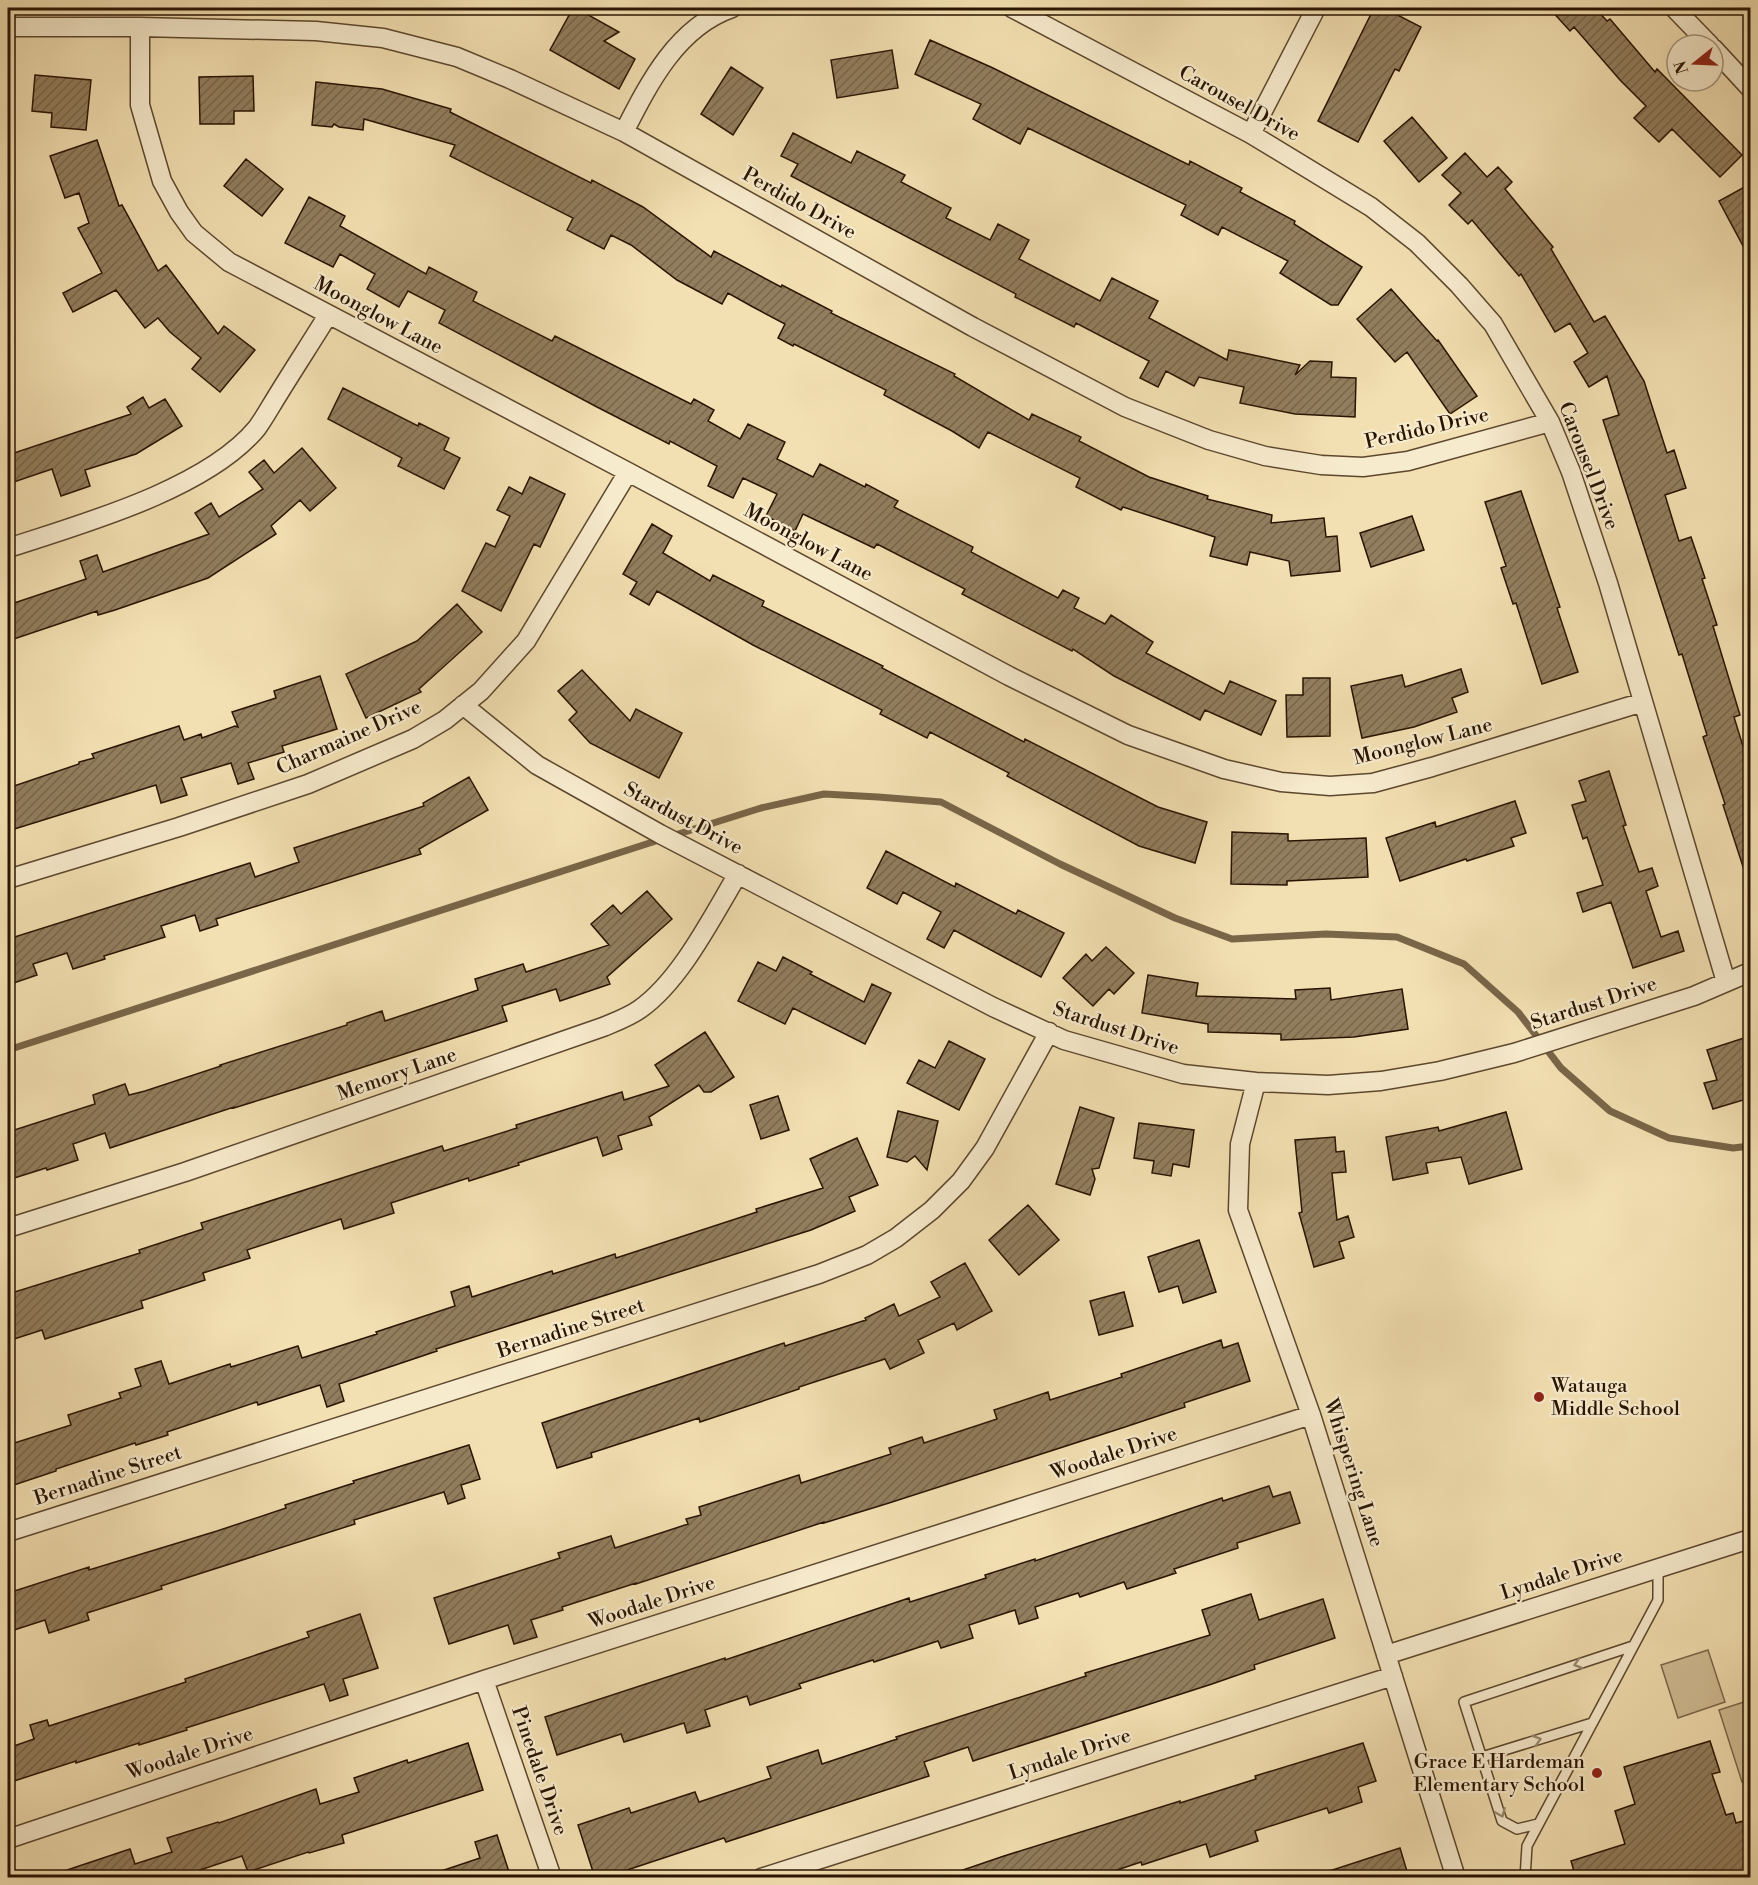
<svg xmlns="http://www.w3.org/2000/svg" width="1758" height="1885" viewBox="0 0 1758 1885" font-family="'Libre Bodoni',serif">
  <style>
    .park { fill: #d1bd94; stroke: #7d684b; stroke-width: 1.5 }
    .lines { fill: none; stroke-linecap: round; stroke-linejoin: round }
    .stream { stroke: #796548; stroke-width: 7 }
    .building { fill: url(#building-hatch); stroke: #291402; stroke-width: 1.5 }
    .service-casing { stroke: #5c472e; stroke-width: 12 }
    .minor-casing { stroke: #5c472e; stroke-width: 21 }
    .service { stroke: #f7ebcd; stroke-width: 9 }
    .minor { stroke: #f7ebcd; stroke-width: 18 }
    .oneway { stroke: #9a8a72 }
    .poi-dot { fill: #8f2418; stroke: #f7ebcd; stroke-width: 2 }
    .labels { text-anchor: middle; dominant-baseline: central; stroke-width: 4.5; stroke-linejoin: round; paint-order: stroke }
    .street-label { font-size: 20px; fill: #291402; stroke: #f7ebcd }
    .poi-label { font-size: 20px; fill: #291402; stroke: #f7ebcd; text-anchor: start }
  </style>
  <defs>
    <pattern id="building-hatch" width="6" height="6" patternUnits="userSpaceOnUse" patternTransform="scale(1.5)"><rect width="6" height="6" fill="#927e5e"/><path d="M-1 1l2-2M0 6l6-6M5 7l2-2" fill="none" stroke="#77664b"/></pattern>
  </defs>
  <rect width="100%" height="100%" fill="#f3e0b2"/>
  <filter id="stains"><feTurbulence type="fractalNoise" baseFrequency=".00333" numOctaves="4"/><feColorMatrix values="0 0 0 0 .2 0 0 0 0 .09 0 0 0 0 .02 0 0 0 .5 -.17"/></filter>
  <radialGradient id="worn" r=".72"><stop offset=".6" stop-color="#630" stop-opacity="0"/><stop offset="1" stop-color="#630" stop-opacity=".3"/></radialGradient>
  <path class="park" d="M1708 1650 1725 1702 1678 1718 1661 1665Z
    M1750 1700V1779L1742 1782 1719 1710Z"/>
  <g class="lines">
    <path class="stream" d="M672 836 761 808 824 794 878 797 941 802 1060 864 1175 918 1232 939 1326 934 1397 937 1464 964 1518 1012 1561 1068 1610 1111 1669 1138 1733 1148 1750 1146
      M8 1050 662 839"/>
  </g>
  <path class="building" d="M573 8H576L619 32 604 41 635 59 619 89 550 50Z
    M1374 8H1384L1421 27 1399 71 1395 69 1358 142 1318 121Z
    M1549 8H1595L1607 21 1610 19 1655 72 1657 69 1742 155 1720 177 1672 129 1659 142 1634 118 1646 106 1620 80 1574 27 1570 31Z
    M930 40 993 68 1189 165 1190 161 1242 188 1240 192 1295 221 1294 224 1362 267 1338 305H1331L1280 273 1288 261 1222 227 1218 235 1181 215 1186 205 1028 128 1020 144 973 119 981 104 915 74Z
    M892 50 898 88 837 98 831 60Z
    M731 67 763 88 733 135 701 114Z
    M35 75 91 80 86 130 51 127 52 113 32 111Z
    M253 76 254 111H234V124H200L199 77Z
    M316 82 382 89 451 109 450 112 591 183 592 180 643 207 711 257 714 251 781 287 782 285 832 311 831 313 955 374 954 376 1029 420 1032 414 1081 437 1079 441 1149 477 1208 496 1207 499 1272 515 1271 523 1324 518 1326 537 1337 536 1340 571 1291 576 1289 561 1250 552 1247 565 1210 556 1215 537 1123 507 1121 510 1076 487 1080 478 988 432 979 448 952 431 884 395 886 390 794 344 793 346 778 338 785 324 753 307 728 293 722 304 677 280 631 245 611 235 604 249 567 230 573 218 450 156 455 145 364 119 363 130 339 127 334 124 332 127 312 125Z
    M1412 117 1447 158 1419 182 1384 141Z
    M793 133 851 163 857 151 905 175 901 182 951 208 946 218 990 240 998 224 1029 240 1019 259 1100 301 1112 278 1158 301 1149 318 1227 360 1229 350 1300 365 1295 375 1310 361 1332 362 1331 377 1356 378 1355 417 1295 414 1240 403 1244 387 1199 377 1194 386 1166 371 1158 387 1140 378 1149 361 1076 323 1074 327 1015 297 1016 294 791 176 798 164 781 156Z
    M97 140 119 206 122 205 158 271 166 265 218 334 224 326 255 350 220 392 192 369 201 358 170 332 158 318 145 328 116 290 73 312 63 293 102 273 78 228 89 223 79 193 65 198 50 156Z
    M1465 153 1487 177 1498 167 1512 182 1505 189 1553 247 1551 249 1594 322 1605 316 1644 381 1667 453 1674 450 1686 488 1665 495 1679 541 1691 537 1705 578 1702 579 1717 625 1713 626 1740 715 1734 717 1750 769V878L1747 879 1723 805 1725 804 1703 737 1707 735 1682 654 1679 655 1603 420 1619 415 1607 376 1589 387 1574 362 1588 353 1570 323 1555 332 1521 274 1519 276 1472 220 1468 224 1449 205 1461 193 1442 175Z
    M246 159 283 189 262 216 224 186Z
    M1750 184V259L1719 201Z
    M309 197 345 216 340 226 426 274 429 267 477 292 473 301 552 341 555 336 691 404 694 399 714 410 708 421 740 439 748 424 785 442 777 459 813 477 820 464 865 487 866 484 898 501 894 507 973 547 971 552 1058 598 1063 590 1079 598 1074 608 1105 624 1111 615 1153 642 1146 653 1224 694 1230 681 1276 701 1261 735 1205 710 1200 720 1114 676 1073 649 1072 651 962 594 965 589 877 544 874 548 803 514 795 531 766 516 777 494 743 478 733 498 708 486 717 466 670 441 669 444 597 407 439 323 445 310 408 291 399 307 367 289 375 274 340 254 333 267 285 243Z
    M1391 289 1437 341 1438 340 1477 396 1450 414 1407 352 1395 362 1357 319Z
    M343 388 418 426 419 423 449 438 444 450 460 458 444 489 398 466 402 458 328 419Z
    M143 397 149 408 165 399 182 426 136 454 85 470 90 486 61 496 52 469 8 484V455L131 414 127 407Z
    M302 448 336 488 310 511 300 500 271 526 276 534 208 578 115 610 98 615 97 611 8 641V605L86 579 80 561 97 555 103 572 209 534 195 513 211 503 219 517 263 489 249 472 264 460 274 473Z
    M530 477 565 494 540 547 534 544 501 611 462 591 486 543 495 547 510 516 497 510 509 487 522 494Z
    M1521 491 1560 607 1557 608 1578 672 1542 684 1516 603 1513 604 1501 568 1506 566 1485 502Z
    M1412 516 1424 550 1371 567 1360 533Z
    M652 524 672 536 663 553 710 581 713 575 764 601 762 606 883 666 882 668 1024 742 1025 739 1158 807 1207 822 1195 863 1139 846 1007 776 1009 773 930 732 927 738 880 714 882 710 753 645 657 591 649 605 630 594 637 582 623 574Z
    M457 604 482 632 419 689 421 692 366 718 346 674 417 641Z
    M1461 669 1468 692 1452 698 1457 712 1414 727 1362 738 1351 686 1402 675 1405 687Z
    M582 670 630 721 636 709 682 733 659 778 590 743 569 720 577 712 558 691Z
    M320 676 337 729 282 746 284 752 248 763 254 779 238 784 231 763 181 778 187 795 161 803 156 785 8 831V788L79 764V762L94 758 92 754 179 726 184 740 201 734 202 738 235 726 238 727 232 712 276 698 274 691Z
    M1303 678H1330V736L1287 737 1286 695H1303Z
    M1609 771 1626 825 1623 826 1639 872 1652 868 1658 886 1646 891 1661 937 1678 931 1684 951 1633 968 1611 902 1583 912 1577 893 1603 885 1587 837 1583 839 1572 805 1586 801 1579 781Z
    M469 777 488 810 419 849 421 854 216 919 218 925 200 931 195 915 161 926 165 937 104 956 105 959 73 969 67 953 33 964 37 975 8 985V939L250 863 255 877 299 862 294 848 424 806 423 803Z
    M1515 801 1526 833 1511 838 1514 846 1467 861 1466 859 1400 881 1386 838 1435 822 1436 827Z
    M1232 832 1288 834V841L1366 838 1368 877 1287 881V885L1231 884Z
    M886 851 955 887 956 883 1016 914 1018 910 1064 933 1041 977 954 930 944 948 927 939 941 912 903 892 897 904 867 888Z
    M647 891 672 919 607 977 610 984 560 1001 556 989 502 1006 507 1021 298 1088 234 1108V1107L110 1148 105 1133 73 1144 78 1160 47 1170 46 1168 8 1180V1132L95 1104 93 1095 125 1084 129 1095 145 1091 221 1066 220 1065 347 1025V1023L382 1011 385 1021 478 990 475 979 523 964 526 972 609 945 591 924 613 905 621 914Z
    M1106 947 1134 973 1114 994 1109 989 1093 1006 1063 978 1086 954 1092 961Z
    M783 957 812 972 810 974 864 1002 872 984 891 993 865 1044 793 1008 785 1024 738 1001 758 962 776 971Z
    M1148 975 1198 983 1196 996 1296 999 1295 990 1330 988 1331 1000 1402 989 1408 1029 1354 1037 1281 1040V1034L1208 1032V1024L1142 1013Z
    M705 1032 734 1077 711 1092H704L699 1085 649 1117 652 1125 618 1136 622 1149 603 1156 597 1137 518 1163 519 1165 469 1181 468 1178 391 1203 394 1213 344 1229 341 1219 247 1250 250 1258 203 1273 205 1280 141 1301 143 1308 45 1339 42 1330 8 1341V1294L140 1253 139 1250 203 1229 201 1223 364 1171 442 1146 444 1151 517 1128 516 1125 622 1092 624 1100 669 1086 655 1065Z
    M1750 1036V1098L1713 1109 1704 1083 1717 1080 1707 1050Z
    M949 1041 985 1059 959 1110 907 1083 919 1060 935 1068Z
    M778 1096 789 1130 761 1139 750 1105Z
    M1080 1107 1114 1118 1099 1168 1092 1169 1095 1179 1090 1195 1056 1184Z
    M898 1111 938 1121 927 1170 915 1156 907 1162 887 1157Z
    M1506 1112 1522 1169 1469 1184 1461 1157 1426 1163 1428 1173 1393 1180 1386 1137 1438 1127 1439 1131Z
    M1139 1123 1194 1130 1189 1167 1173 1164 1171 1176 1152 1173 1154 1161 1134 1158Z
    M1335 1137 1336 1152 1344 1151 1346 1172 1332 1173 1337 1220 1348 1216 1354 1237 1339 1242 1344 1258 1314 1267 1299 1213 1302 1212 1295 1140Z
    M857 1138 878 1185 849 1197 855 1211 811 1230 436 1349 437 1351 339 1384 344 1401 327 1407 320 1385 258 1405 257 1402 167 1432 168 1435 136 1445 135 1443 56 1469V1471L8 1487V1445L71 1425 68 1415 121 1398 119 1393 141 1386 135 1369 161 1361 169 1384 230 1364 231 1367 298 1346 302 1358 377 1334 376 1332 455 1306 451 1292 469 1286 472 1297 552 1271 553 1274 615 1254 616 1258 757 1212 756 1209 823 1188 810 1159Z
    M1028 1205 1059 1240 1019 1275 989 1240Z
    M1199 1240 1216 1292 1183 1303 1178 1286 1159 1292 1148 1257Z
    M965 1263 992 1311 957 1330 954 1323 918 1340 924 1353 890 1369 885 1359 799 1387V1389L700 1422 699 1418 591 1453 592 1457 557 1468 542 1423 784 1343 785 1346 866 1320 865 1318 894 1304 899 1316 940 1297 931 1282Z
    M1124 1292 1133 1326 1099 1335 1090 1301Z
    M1221 1340 1223 1348 1238 1343 1250 1381 1184 1403 1185 1407 1125 1427 889 1503 824 1523V1522L636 1584V1583L562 1607 563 1610 531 1620 537 1637 514 1644 508 1625 449 1644 434 1598 560 1558 558 1553 611 1536 615 1548 688 1524 686 1519 701 1515 699 1507 799 1475 801 1483 891 1454 889 1448 922 1437 924 1443 997 1419 994 1410 1048 1392 1050 1400 1122 1377 1121 1374Z
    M469 1445 480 1479 461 1485 465 1498 448 1504 444 1492 354 1520 355 1524 161 1586 162 1589 87 1613 89 1620 49 1633 45 1620 8 1632V1593L89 1567V1570L217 1531 286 1508 285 1505 354 1483 353 1481Z
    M1269 1486 1273 1497 1290 1492 1300 1523 1237 1543 1238 1548 1174 1569 1176 1573 1127 1589 1124 1582 1080 1597 1078 1593 1035 1607 1038 1618 1019 1624 1015 1610 969 1625 973 1638 941 1648 938 1641 874 1662 873 1660 799 1684 801 1688 750 1705 747 1696 705 1710 710 1726 687 1733 684 1723 624 1742 621 1734 557 1755 545 1717 725 1658V1660L909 1598 910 1602 986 1578 985 1575 1035 1559V1561L1222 1498 1223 1501Z
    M1251 1594 1259 1620 1323 1599 1335 1638 1254 1665 1255 1669 1212 1684 973 1761 968 1747 924 1762 929 1776 726 1842 724 1838 603 1878H595L578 1825 629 1808 631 1813 695 1792 699 1802 771 1778 767 1767 818 1750 822 1764 897 1739 896 1737 1086 1676 1085 1673 1210 1635 1202 1610Z
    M360 1614 378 1668 343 1679 348 1695 330 1701 324 1684 186 1728 187 1730 139 1745V1743L76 1763V1761L14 1781 8 1763V1748L34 1739 30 1725 47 1720 49 1726 186 1682 185 1679 309 1637 307 1632Z
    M1710 1741 1720 1772 1712 1774 1726 1815 1733 1813 1736 1823 1750 1819V1878H1576L1571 1861 1625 1844 1615 1811 1635 1804 1624 1767Z
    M468 1743 483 1790 342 1835 344 1843 309 1853 308 1852 248 1872 242 1856 176 1878H56L55 1874 130 1849 135 1864 172 1852 167 1838 218 1822 219 1823 316 1789 320 1804 359 1792 354 1778 407 1760 408 1763Z
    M1363 1743 1376 1781 1358 1787 1362 1802 1329 1813 1327 1808 1255 1831 1258 1841 1210 1857 1206 1844 1142 1865 1141 1862 1093 1878H951V1874L1004 1856 1180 1801V1803L1256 1779 1255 1776Z
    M497 1835 511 1878H432V1874L480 1858 475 1842Z
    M1400 1848 1409 1878H1320V1874Z"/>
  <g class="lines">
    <defs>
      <path id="service" d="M1482 1757 1592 1723
        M1538 1824 1517 1829 1502 1821 1464 1702 1633 1646
        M1525 1878 1527 1846 1658 1600V1568"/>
      <path id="minor" d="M1012 8 1251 134 1371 207 1417 243 1459 285 1493 324 1550 422 1571 472 1608 583 1726 982
        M1674 8 1710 45
        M8 27H140L316 31 383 38 457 57 510 79 624 132 973 327 1125 407 1209 440 1265 456 1321 465 1363 467 1408 461 1550 422
        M140 27V105L162 181 179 212 194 233 229 262 628 472 1009 676 1128 735 1224 769 1281 782 1330 786 1373 783 1432 767 1643 702
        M1713 48 1750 88
        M624 132C649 83 677 27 732 8
        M1251 134 1316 8
        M8 548C82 524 207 489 257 428 265 417 272 404 279 393 295 367 312 341 328 315
        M463 705 537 765 660 834 993 1007 1064 1040 1183 1074 1256 1082 1328 1085 1381 1081 1440 1071 1514 1053 1694 996 1750 972
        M8 879 179 827 308 784 413 739 445 720 481 691 526 641 628 472
        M1256 1082 1240 1144 1238 1210 1311 1415 1456 1878
        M8 1228 185 1172 603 1027C615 1022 629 1017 640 1009 681 980 712 917 738 874
        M8 1532 819 1274 867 1255 896 1238 932 1210 961 1181 985 1148 1049 1032
        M1386 1655 1750 1539
        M484 1680 552 1878
        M8 1839 484 1680 1311 1415
        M761 1878 1393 1676"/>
    </defs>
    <use href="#service" class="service-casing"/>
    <use href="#minor" class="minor-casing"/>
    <use href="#service" class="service"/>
    <use href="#minor" class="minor"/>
  </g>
  <defs><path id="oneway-chevron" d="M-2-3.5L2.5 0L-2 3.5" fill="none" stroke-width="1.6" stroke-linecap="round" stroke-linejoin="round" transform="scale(1.5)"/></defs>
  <g class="oneway">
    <use href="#oneway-chevron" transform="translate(1578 1664) rotate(162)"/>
    <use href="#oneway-chevron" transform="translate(1537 1740) rotate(-17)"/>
    <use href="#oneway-chevron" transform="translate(1501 1813) rotate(67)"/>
  </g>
  <g class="poi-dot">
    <circle cx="1539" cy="1397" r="6"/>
    <circle cx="1597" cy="1773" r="6"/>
  </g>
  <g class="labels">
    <g class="street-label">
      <text transform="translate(1239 104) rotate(29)">Carousel Drive</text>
      <text transform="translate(799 204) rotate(29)">Perdido Drive</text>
      <text transform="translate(378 316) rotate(28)">Moonglow Lane</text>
      <text transform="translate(1427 429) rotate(-13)">Perdido Drive</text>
      <text transform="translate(1588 466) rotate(69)">Carousel Drive</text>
      <text transform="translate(808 543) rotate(28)">Moonglow Lane</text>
      <text transform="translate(349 738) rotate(-24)">Charmaine Drive</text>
      <text transform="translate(1423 742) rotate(-14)">Moonglow Lane</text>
      <text transform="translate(683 819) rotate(28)">Stardust Drive</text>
      <text transform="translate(1594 1004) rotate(-18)">Stardust Drive</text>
      <text transform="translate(1116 1029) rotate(18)">Stardust Drive</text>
      <text transform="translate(397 1075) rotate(-19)">Memory Lane</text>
      <text transform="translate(571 1329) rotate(-18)">Bernadine Street</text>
      <text transform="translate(1114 1454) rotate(-18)">Woodale Drive</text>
      <text transform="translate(1353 1473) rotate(72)">Whispering Lane</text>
      <text transform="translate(108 1476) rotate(-18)">Bernadine Street</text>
      <text transform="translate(1562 1575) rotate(-18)">Lyndale Drive</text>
      <text transform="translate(652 1603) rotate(-18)">Woodale Drive</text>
      <text transform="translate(190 1754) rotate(-18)">Woodale Drive</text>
      <text transform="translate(1070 1755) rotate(-18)">Lyndale Drive</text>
      <text transform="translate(539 1771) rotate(71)">Pinedale Drive</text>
    </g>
    <g class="poi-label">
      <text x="1551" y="1386">Watauga<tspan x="1551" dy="23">Middle School</tspan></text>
      <text x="1585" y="1762" text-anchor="end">Grace E Hardeman<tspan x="1585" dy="23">Elementary School</tspan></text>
    </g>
  </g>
  <rect width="1758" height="1885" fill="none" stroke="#f3e0b2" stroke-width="30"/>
  <rect x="9" y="9" width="1740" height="1867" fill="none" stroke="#291402" stroke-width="3"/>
  <rect x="15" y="15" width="1728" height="1855" fill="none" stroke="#291402" stroke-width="1.5"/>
  <g transform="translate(1695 63) rotate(252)"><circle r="28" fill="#f7ebcd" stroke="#a5957c" stroke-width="1.5"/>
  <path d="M0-4.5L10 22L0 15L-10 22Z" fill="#8f2418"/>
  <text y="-9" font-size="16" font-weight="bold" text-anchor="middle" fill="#291402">N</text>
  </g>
  <rect width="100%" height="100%" filter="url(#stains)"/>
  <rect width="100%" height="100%" fill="url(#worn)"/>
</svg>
